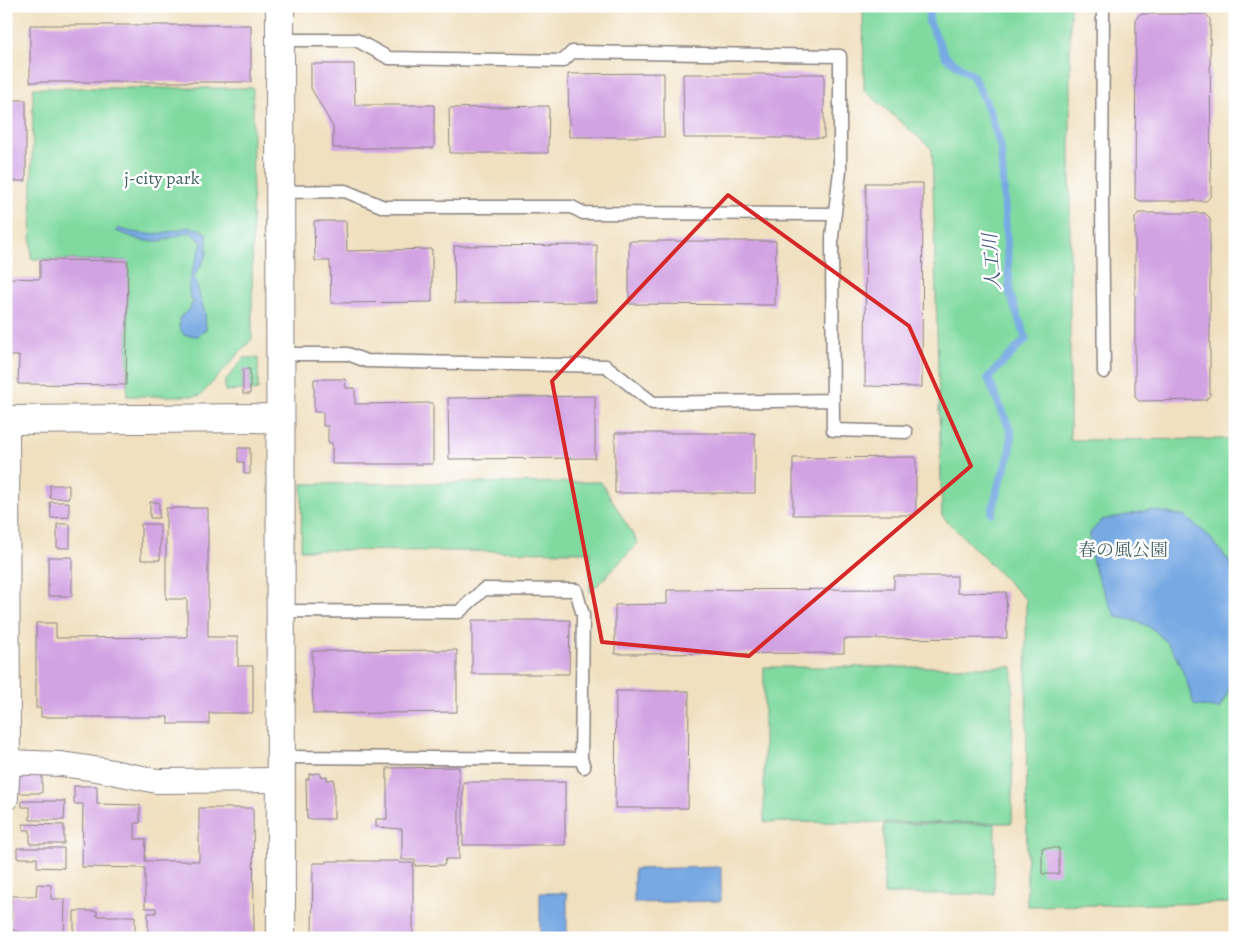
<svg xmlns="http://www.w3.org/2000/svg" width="1241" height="944" viewBox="0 0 1241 944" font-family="Alegreya,'Noto Serif JP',serif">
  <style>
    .green { fill: #80daa0; stroke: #517e6e }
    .water { fill: #77a9e3; stroke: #4c668f }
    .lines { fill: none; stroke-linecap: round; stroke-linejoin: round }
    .stream { stroke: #77a9e3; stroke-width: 8 }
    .building { fill: #d2a3e3 }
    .service-casing { stroke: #89817e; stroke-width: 15 }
    .minor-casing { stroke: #89817e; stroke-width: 26 }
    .tertiary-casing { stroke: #89817e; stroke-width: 30 }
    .service { stroke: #fff; stroke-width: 12 }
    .minor { stroke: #fff; stroke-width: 24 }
    .tertiary { stroke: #fff; stroke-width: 28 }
    .marked { fill: none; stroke: #d62828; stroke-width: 4; stroke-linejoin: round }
    .labels { text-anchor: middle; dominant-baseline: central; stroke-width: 5; stroke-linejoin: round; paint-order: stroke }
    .park-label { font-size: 18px; fill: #43625e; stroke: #fff }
    .water-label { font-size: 19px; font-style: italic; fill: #44587e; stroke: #fff }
  </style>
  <rect width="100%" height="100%" fill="#fff"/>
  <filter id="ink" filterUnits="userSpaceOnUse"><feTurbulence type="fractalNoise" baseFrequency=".02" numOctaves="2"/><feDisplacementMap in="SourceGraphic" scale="10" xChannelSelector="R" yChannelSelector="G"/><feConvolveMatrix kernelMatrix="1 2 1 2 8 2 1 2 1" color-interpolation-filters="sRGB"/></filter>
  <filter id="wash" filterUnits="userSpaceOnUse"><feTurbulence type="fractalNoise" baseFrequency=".0096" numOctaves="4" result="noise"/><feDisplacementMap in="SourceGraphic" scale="20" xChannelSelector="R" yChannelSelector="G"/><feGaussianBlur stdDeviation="1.12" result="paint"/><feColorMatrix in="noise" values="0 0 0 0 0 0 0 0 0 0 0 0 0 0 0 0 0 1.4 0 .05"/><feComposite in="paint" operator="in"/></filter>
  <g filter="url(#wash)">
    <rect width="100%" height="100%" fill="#f0e0c0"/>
    <path class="green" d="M863 6H1070V440L1235 439V903L1027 906 1026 600 942 516 932 149 864 90Z
      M33 88H253L252 339 200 396H127L128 261 31 259Z
      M244 358H258V390L250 391V370L243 369V390L225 391V381Z
      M601 482 638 543 590 593V552L301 550 302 484Z
      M764 667H1013L1012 823 764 822Z
      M884 824H995L994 894H884Z"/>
    <path class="water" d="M187 227 199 229 207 234V255L194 276 205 313 206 329 198 336 184 335 179 327 180 317 189 310 193 302C181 287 199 258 202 242L190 232 160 241H143L116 231 118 228C144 237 161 235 187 227Z
      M1151 510 1184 516 1208 535 1229 561 1235 578V679L1219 709 1194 705C1185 674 1173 634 1138 622 1131 619 1123 619 1116 617 1102 587 1089 567 1090 533L1102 520Z
      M721 867V901L634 903V869Z
      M540 893H567V934H540Z"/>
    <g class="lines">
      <path class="stream" d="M929 6V22L946 57 973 76 989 109 1001 148 1010 294 1026 339 988 378 1011 432 1010 454 998 487 992 513"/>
    </g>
    <g id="blocks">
      <path class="building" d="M6 6H10V100H26V181H11L10 278 40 279V260L128 261 126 385 18 384 19 356H6Z
        M1140 14H1206L1210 19 1211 196 1206 201H1140L1135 198 1136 19Z
        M30 25H251V82H30Z
        M311 64H354L355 105H434V148H333V127L311 88Z
        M664 73V137H569L568 74Z
        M683 74H824V138H684Z
        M549 106 548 153H450L449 108Z
        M866 183H923L922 387 865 386Z
        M1139 213H1205L1210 218V395L1206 400 1139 401 1135 397V218Z
        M314 221H346L347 251 432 249V302L331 303 330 261H315Z
        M629 241H776L775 305 629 304Z
        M597 245V302L455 303 454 246Z
        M243 369H250V394H243Z
        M314 379H345L346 388H355V404L433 403V464H332V443H328V426H323V412H314Z
        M595 396V458L449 459 448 398Z
        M615 433H755V493H615Z
        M238 448H250V474H244V462H238Z
        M916 457V515H793V458Z
        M50 485H69V498H50Z
        M50 502H69V517L51 518Z
        M150 502H159V518H150Z
        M166 508H208V637H238V666H253V713H209V724H168V717H41V708H36V623H56V638L187 637V599H166Z
        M57 524H70V548H57Z
        M141 524H160V560H141Z
        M48 557H72V596H48Z
        M894 576H957V593L1006 592 1007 638 844 639V653L615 654V605L667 604V590L894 589Z
        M472 620H570L569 674H472Z
        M457 650V712L313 714 312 651Z
        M616 691H689L688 808H615Z
        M459 767V859H446L444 865 415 866V860H402V829L376 827V819H387V768Z
        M16 772 42 773V793H16Z
        M320 773V777L327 776V780L334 779V819H307L306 779H309V774Z
        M463 782H565V845H463Z
        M74 786H97V804L140 805V823H135V839H146L145 861H199V808H253L254 938H148V913H156V908H145V868L82 867 83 804H74Z
        M22 801H65L64 820H30V807H22Z
        M23 824 64 825V844H30V830H23Z
        M17 848H64V868L37 867V858H17Z
        M1042 848H1059V874H1042Z
        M326 861H400V863H413V936H312L313 863H326Z
        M37 884 51 885V899H65L64 938H34L11 929V896H36Z
        M74 911H97V916H135V938H74Z"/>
    </g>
  </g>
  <g filter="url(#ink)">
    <use href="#blocks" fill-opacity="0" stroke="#89817e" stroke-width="1"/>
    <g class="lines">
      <defs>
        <path id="service" d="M1103 6 1102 207 1104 372
          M280 40H356L389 58 563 61 572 52 840 56V171L832 236 833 430 906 432
          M280 192 345 191 384 207H572L583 213 835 214
          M280 354H348L366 361 606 366 653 403 833 400
          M280 611 459 612 484 589 576 590 583 615 581 759 584 767
          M280 757 581 759"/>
        <path id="minor" d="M6 762 61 764 102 770 157 781 280 780
          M6 798 8 762 7 420"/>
        <path id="tertiary" d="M280 6 281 938
          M6 420 279 418"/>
      </defs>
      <use href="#service" class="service-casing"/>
      <use href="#minor" class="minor-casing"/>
      <use href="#tertiary" class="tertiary-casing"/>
      <use href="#service" class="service"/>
      <use href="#minor" class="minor"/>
      <use href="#tertiary" class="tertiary"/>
    </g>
  </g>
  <path class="marked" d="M728 195 909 326 971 466 749 656 602 642 552 381Z"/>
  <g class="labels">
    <g class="park-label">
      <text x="162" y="178">j-city park</text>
      <text x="1123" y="550">春の風公園</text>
    </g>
    <g class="water-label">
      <text transform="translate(992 262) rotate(-94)">人工川</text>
    </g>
  </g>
  <rect width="1241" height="944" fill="none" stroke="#fff" stroke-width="25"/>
</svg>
